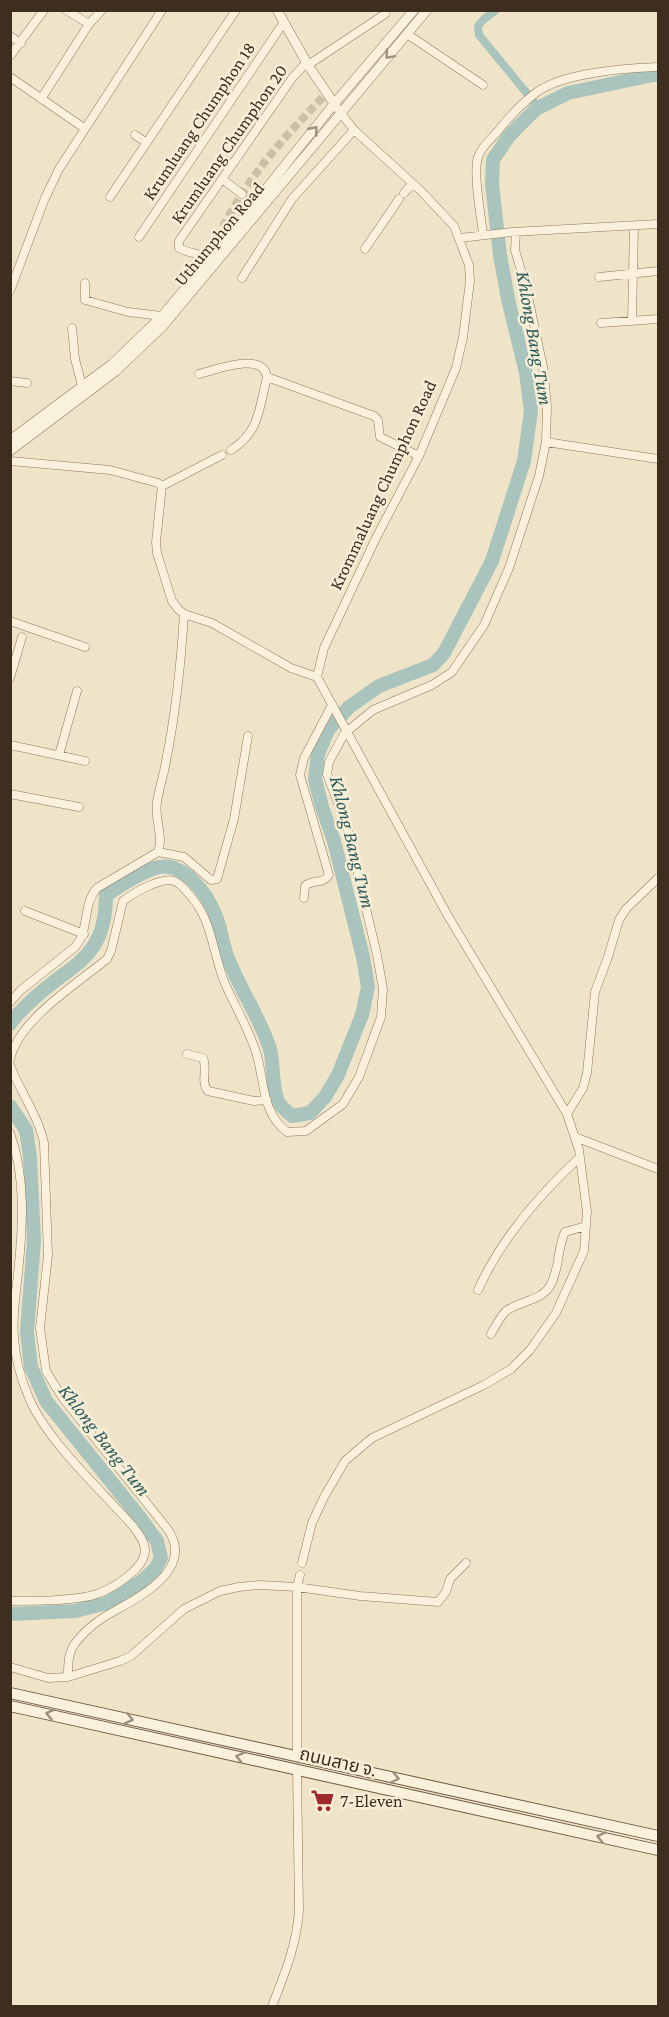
<svg xmlns="http://www.w3.org/2000/svg" width="669" height="2017" viewBox="0 0 669 2017" font-family="'Crimson Pro','Noto Sans Thai',serif">
  <style>
    .lines { fill: none; stroke-linecap: round; stroke-linejoin: round }
    .canal { stroke: #a9c4bc; stroke-width: 8 }
    .river { stroke: #a9c4bc; stroke-width: 14 }
    .minor-tunnel { stroke: #ccc0a6; stroke-width: 8; stroke-dasharray: 8 4; stroke-linecap: butt }
    .minor-casing { stroke: #8d765c; stroke-width: 9 }
    .tertiary-casing { stroke: #8d765c; stroke-width: 10 }
    .secondary-casing { stroke: #6f573f; stroke-width: 12 }
    .minor { stroke: #faf1dc; stroke-width: 8 }
    .tertiary { stroke: #faf1dc; stroke-width: 9 }
    .secondary { stroke: #faf1dc; stroke-width: 10 }
    .oneway { stroke: #9c907e }
    .labels { text-anchor: middle; dominant-baseline: central; stroke-width: 5; stroke-linejoin: round; paint-order: stroke }
    .street-label { font-size: 18px; fill: #3d2e20; stroke: #f7eed8 }
    .poi-label { font-size: 18px; fill: #3d2e20; stroke: #f7eed8; text-anchor: start }
    .water-label { font-size: 20px; font-style: italic; fill: #2f5d5a; stroke: #f7eed8 }
  </style>
  <rect width="100%" height="100%" fill="#f0e4c8"/>
  <g class="lines">
    <path class="canal" d="M496 10 484 19 478 26 479 35 534 102 536 109"/>
    <path class="river" d="M10 1024C15 1016 22 1010 29 1003 69 963 106 962 106 895 120 886 143 870 159 867 184 862 207 894 215 914 221 927 222 944 228 958 240 990 260 1017 270 1049 274 1063 272 1093 279 1103 282 1108 288 1112 292 1116L310 1113 325 1097 338 1075 362 1015 368 987 363 957 334 841 322 807 315 779 318 754 328 730 349 707 379 686 433 665 444 653 492 561 524 461 531 411 526 373 508 299 500 255 492 184 493 160 509 136 536 109 568 93 653 75H658
      M10 1106 26 1130 30 1157 34 1240 27 1332 31 1367 46 1401 138 1515 157 1541 161 1558 155 1569 142 1581 107 1603 75 1611 10 1614"/>
    <path class="minor-tunnel" d="M218 250C216 235 224 225 231 212 257 166 291 130 327 93"/>
    <defs>
      <path id="minor" d="M66 10 89 24
        M407 34 483 85
        M10 36 21 43
        M10 56 44 10
        M308 65 385 14
        M10 77 84 128
        M41 99 89 24 102 10
        M135 135 147 143
        M222 179 242 194
        M404 193 412 184
        M110 197 236 10
        M483 235C481 215 473 175 478 157 481 147 491 139 498 131 509 117 522 103 537 92 563 73 626 68 658 67
        M139 237 284 22
        M460 238 512 232 658 224
        M365 249 399 199
        M210 259C201 253 189 254 179 248V241L293 77 307 62
        M599 277 658 271
        M242 278 292 199 354 130
        M85 283V300L128 312 162 316
        M10 291 45 198 59 169 162 10
        M632 321 634 226
        M601 323 658 319
        M72 328 75 359 82 386
        M199 374C216 370 263 351 267 377 259 408 260 432 231 450
        M267 377 374 416 378 420 380 437 419 456
        M10 381 27 383
        M546 442 658 459
        M10 461 110 470 158 483 162 486 156 542 157 553 172 601 178 609 184 614 212 623 291 668 317 677
        M162 486 222 455
        M10 621 85 647
        M10 678 22 637
        M10 745 85 761
        M59 755 77 691
        M10 794 79 807
        M158 852 184 857 211 880 217 879 234 819 248 736
        M304 898 305 886C312 879 322 885 329 875L300 775 304 758 332 705
        M25 911 84 934
        M10 1002 21 990 75 947C90 930 82 905 97 888L158 852C164 837 154 818 157 802 159 788 164 775 166 761 176 712 181 663 184 614
        M187 1054 203 1058C208 1069 200 1082 208 1091L254 1101 267 1100
        M10 1060C17 1021 78 983 107 959L111 951 123 901C133 893 161 877 174 881 180 883 184 888 188 893 212 918 212 950 224 981 234 1005 248 1027 256 1052 265 1081 261 1112 287 1132L306 1131 343 1104 359 1077 381 1017 383 989 377 955 347 827 327 774 329 762 344 734 373 710 432 685 452 672 484 625 509 568 539 476 546 442 547 406 543 367 526 287 515 250 516 232
        M10 1065C20 1092 38 1115 44 1143L48 1255 40 1328 46 1371 62 1397 169 1531C196 1575 127 1602 101 1619 92 1625 80 1636 74 1645 68 1654 68 1666 68 1677
        M567 1114 583 1088 587 1073 595 992 608 957 619 920 626 909 658 878
        M10 1133C26 1177 23 1227 18 1273 16 1294 12 1316 14 1337 15 1358 21 1379 29 1398 47 1441 101 1490 132 1525 137 1532 145 1541 145 1550 145 1570 108 1592 90 1596 66 1601 36 1601 10 1601
        M575 1137 658 1169
        M478 1290C500 1241 540 1194 580 1157
        M491 1334C495 1327 500 1317 506 1311 519 1301 541 1301 550 1286 560 1269 557 1248 565 1232L586 1226
        M302 1563 312 1523 324 1497 345 1461 372 1438 484 1385 511 1369 530 1350 556 1313 584 1251 587 1212 579 1150 567 1114 448 916 317 677 324 648 376 538 419 456 456 368 463 337 470 281 469 265 454 226 421 191 354 130 340 112
        M10 1667 48 1678 68 1677 120 1661 131 1656 184 1609 220 1591 239 1587 259 1585 297 1587 360 1596 438 1602 446 1592 450 1579 466 1563
        M297 1756V1587L300 1575
        M272 2006C285 1973 296 1947 299 1911L297 1769"/>
      <path id="tertiary" d="M277 10 308 65 337 108
        M10 440 112 364 162 316 210 259 334 104 414 10
        M10 451 116 371 162 327 427 10"/>
      <path id="secondary" d="M10 1693 658 1836
        M10 1706 658 1850"/>
    </defs>
    <use href="#minor" class="minor-casing"/>
    <use href="#tertiary" class="tertiary-casing"/>
    <use href="#secondary" class="secondary-casing"/>
    <use href="#minor" class="minor"/>
    <use href="#tertiary" class="tertiary"/>
    <use href="#secondary" class="secondary"/>
  </g>
  <defs><path id="oneway-chevron" d="M-2-3.5L2.5 0L-2 3.5" fill="none" stroke-width="1.6" stroke-linecap="round" stroke-linejoin="round" transform="scale(1.5)"/></defs>
  <g class="oneway">
    <use href="#oneway-chevron" transform="translate(389 55) rotate(130)"/>
    <use href="#oneway-chevron" transform="translate(314 130) rotate(-51)"/>
    <use href="#oneway-chevron" transform="translate(50 1714) rotate(-167)"/>
    <use href="#oneway-chevron" transform="translate(129 1719) rotate(13)"/>
    <use href="#oneway-chevron" transform="translate(240 1757) rotate(-167)"/>
    <use href="#oneway-chevron" transform="translate(395 1778) rotate(12)"/>
    <use href="#oneway-chevron" transform="translate(601 1837) rotate(-167)"/>
  </g>
  <defs>
    <symbol id="supermarket-bare" viewBox="-9 -9 18 18"><path d="M-6-5.5h2.5l.6 2H6L4.5 2H-2.5L-4.4-4H-6ZM-1.5 3.2a1.3 1.3 0 1 0 .1 0ZM3 3.2a1.3 1.3 0 1 0 .1 0Z" fill="#9e2a2b" stroke="#f7eed8" stroke-width="2.5" paint-order="stroke"/></symbol>
  </defs>
  <g fill-rule="evenodd">
    <use href="#supermarket-bare" x="306" y="1784" width="33" height="33"/>
  </g>
  <g class="labels">
    <g class="street-label">
      <text transform="translate(199 121) rotate(-56)">Krumluang Chumphon 18</text>
      <text transform="translate(229 144) rotate(-55)">Krumluang Chumphon 20</text>
      <text transform="translate(219 234) rotate(-50)">Uthumphon Road</text>
      <text transform="translate(383 485) rotate(-65)">Krommaluang Chumphon Road</text>
      <text transform="translate(338 1762) rotate(13)">ถนนสาย จ.</text>
    </g>
    <g class="poi-label">
      <text x="340" y="1801">7-Eleven</text>
    </g>
    <g class="water-label">
      <text transform="translate(535 338) rotate(80)">Khlong Bang Tum</text>
      <text transform="translate(353 842) rotate(76)">Khlong Bang Tum</text>
      <text transform="translate(105 1440) rotate(52)">Khlong Bang Tum</text>
    </g>
  </g>
  <rect width="669" height="2017" fill="none" stroke="#3d2e20" stroke-width="24"/>
</svg>
